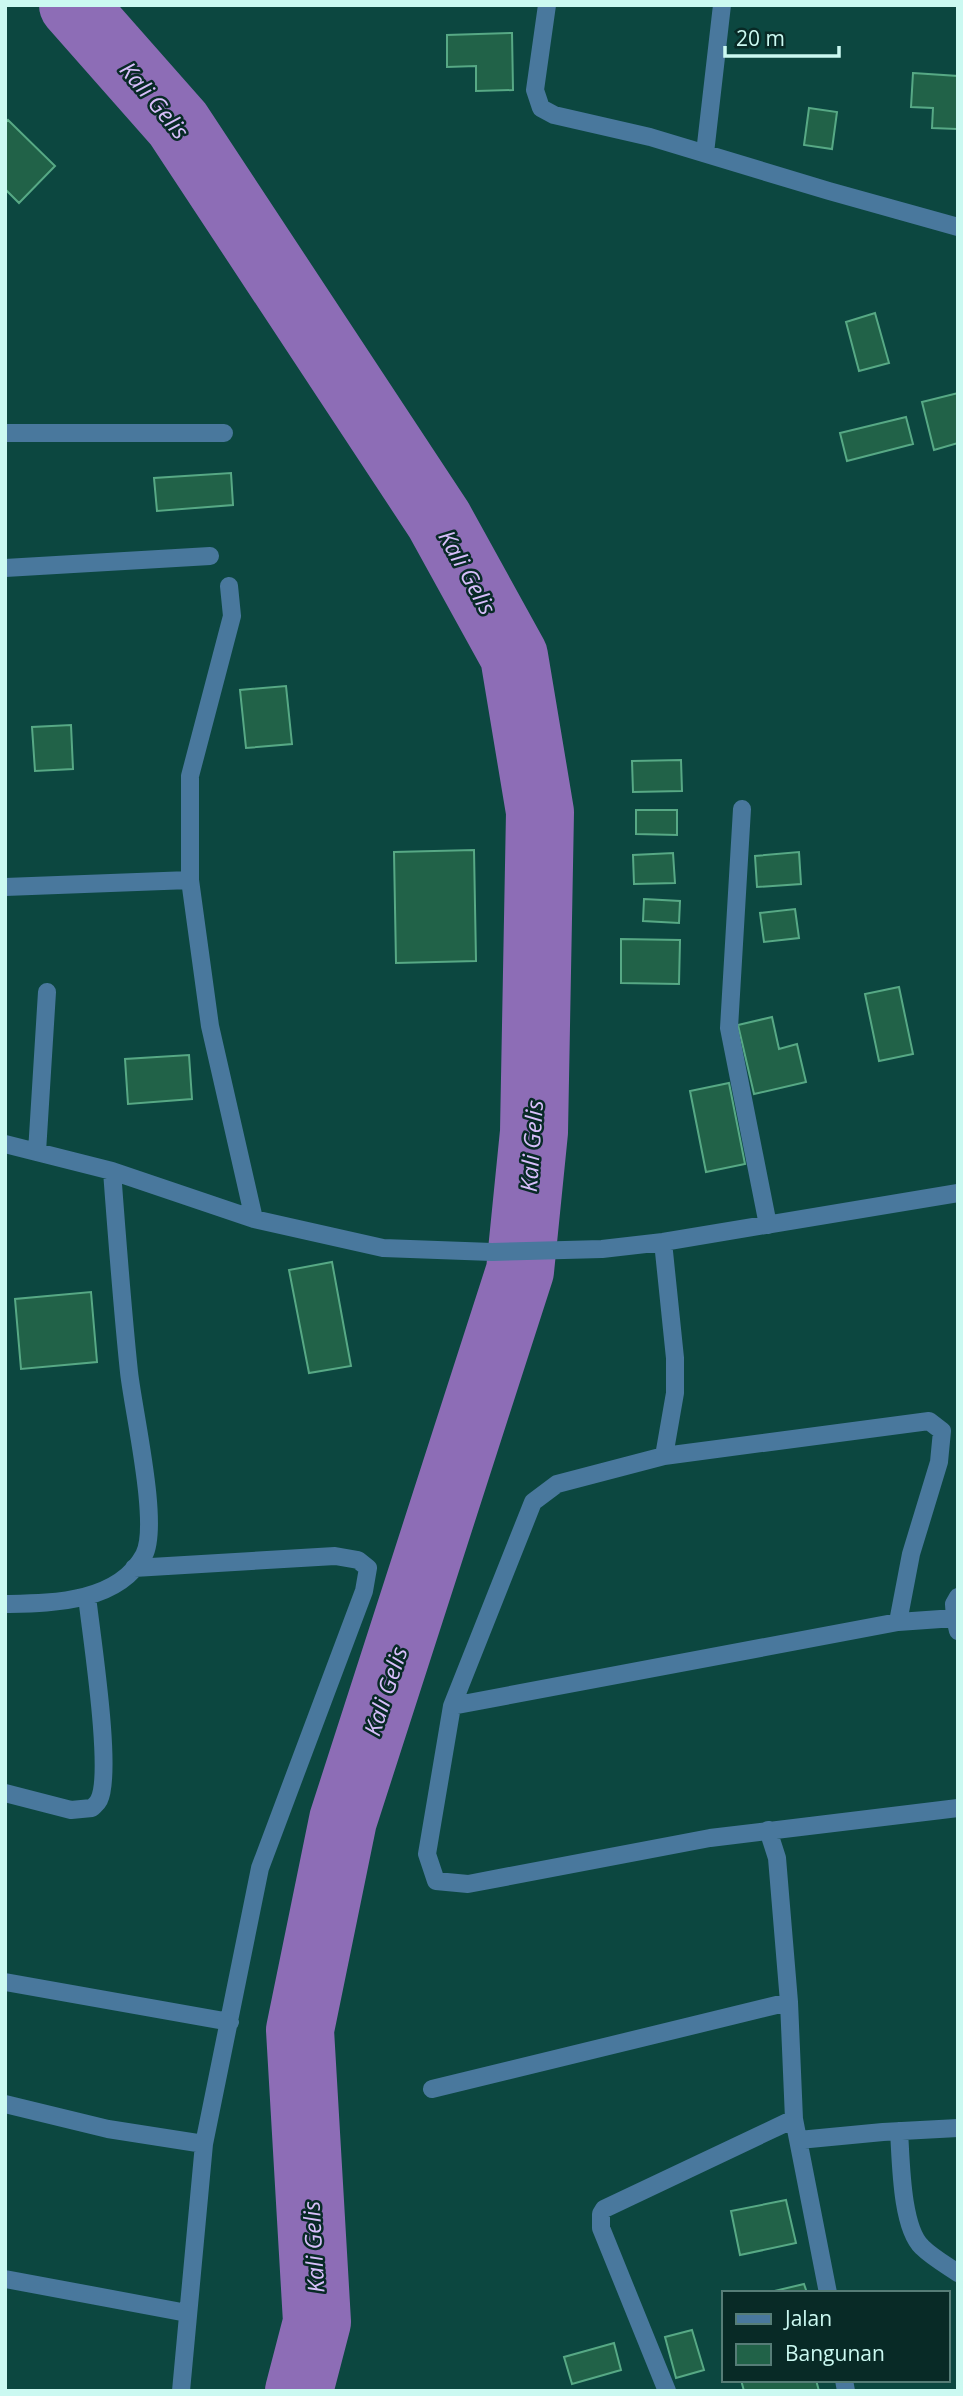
<svg xmlns="http://www.w3.org/2000/svg" width="963" height="2396" viewBox="0 0 963 2396" font-family="'Open Sans',sans-serif">
  <style>
    .lines { fill: none; stroke-linecap: round; stroke-linejoin: round }
    .river { stroke: #8d6db6; stroke-width: 68 }
    .building { fill: #216248; stroke: #57a985; stroke-width: 2 }
    .minor { stroke: #49789d; stroke-width: 18 }
    .labels { text-anchor: middle; dominant-baseline: central; stroke-width: 5; stroke-linejoin: round; paint-order: stroke }
    .water-label { font-size: 23px; font-style: italic; fill: #d8bffb; stroke: #082a26 }
  </style>
  <rect width="100%" height="100%" fill="#0c4740"/>
  <g class="lines">
    <path class="river" d="M73 5 178 124 439 520 514 656 540 812 534 1132 520 1271 343 1820 300 2030 317 2322 299 2391"/>
  </g>
  <path class="building" d="M512 33 513 90 476 91V66L447 67V35Z
    M913 73 958 76 957 129 932 128 933 108 911 107Z
    M809 108 837 112 832 149 804 145Z
    M8 120 55 166 19 203 5 189V123Z
    M875 313 889 363 859 371 846 322Z
    M958 393V443L934 450 922 402Z
    M906 417 913 444 847 461 840 433Z
    M231 473 233 505 157 511 154 478Z
    M286 686 292 744 246 748 240 690Z
    M71 725 73 769 35 771 32 727Z
    M681 760 682 791 633 792 632 761Z
    M636 810H677V835L636 834Z
    M474 850 476 961 396 963 394 852Z
    M799 852 801 884 757 887 755 856Z
    M673 853 675 883 634 884 633 855Z
    M644 899 680 901 679 923 643 921Z
    M795 909 799 938 764 942 760 913Z
    M621 939 680 940 679 984 621 983Z
    M899 987 913 1054 879 1061 865 994Z
    M772 1017 779 1049 797 1044 806 1082 754 1094 738 1025Z
    M189 1055 192 1099 128 1104 125 1059Z
    M729 1083 745 1164 706 1172 690 1091Z
    M332 1262 351 1366 309 1373 289 1270Z
    M91 1292 97 1362 21 1369 15 1299Z
    M786 2200 796 2243 740 2255 731 2211Z
    M804 2284 807 2293H766Z
    M692 2330 704 2370 676 2378 665 2337Z
    M614 2343 621 2370 572 2384 564 2357Z
    M741 2380H816L819 2391H744Z"/>
  <g class="lines">
    <path class="minor" d="M547 5 535 90 541 108 554 115 650 137 829 191 958 227
      M705 153 722 5
      M5 433H224
      M5 568 210 556
      M229 586 232 616 190 776V880L210 1026 254 1219
      M742 809 729 1028 768 1225
      M5 887 190 880
      M5 1144 112 1171 254 1219 383 1248 492 1252 602 1249 663 1242 958 1193
      M37 1152 47 992
      M663 1242 675 1358V1393L664 1456 557 1484 533 1502 452 1706 427 1854 436 1881 468 1884 710 1838 958 1808
      M664 1456 929 1421 942 1431 939 1462 911 1554 898 1622
      M5 1604C52 1603 118 1603 144 1555 160 1525 133 1410 129 1372 122 1305 117 1238 112 1171
      M955 1618 954 1604 958 1597
      M452 1706 898 1622 955 1618 958 1631
      M5 1793 71 1810 92 1808C95 1805 97 1804 99 1800 113 1772 91 1634 87 1596
      M768 1830 777 1858 789 2002 794 2119 828 2293
      M5 1982 230 2022
      M432 2089 789 2002
      M5 2104 108 2129 204 2144 260 1868 364 1591 368 1568 358 1560 335 1556 134 1568
      M899 2131C901 2160 901 2227 922 2247 932 2257 946 2265 958 2273
      M799 2140 883 2132 958 2128
      M5 2279 187 2313
      M844 2380 846 2391
      M181 2391 204 2144
      M667 2391 601 2228V2214L604 2209 794 2119"/>
  </g>
  <g class="labels">
    <g class="water-label">
      <text transform="translate(155 100) rotate(50)">Kali Gelis</text>
      <text transform="translate(468 572) rotate(61)">Kali Gelis</text>
      <text transform="translate(531 1146) rotate(-86)">Kali Gelis</text>
      <text transform="translate(385 1691) rotate(-72)">Kali Gelis</text>
      <text transform="translate(313 2247) rotate(-93)">Kali Gelis</text>
    </g>
  </g>
  <rect width="963" height="2396" fill="none" stroke="#cbf9f1" stroke-width="14"/>
  <rect x="722" y="2291" width="228" height="91" fill="#082a26" stroke="#567d77" stroke-width="2"/>
  <rect x="736" y="2314" width="35" height="10" fill="#49789d" stroke="#567d77" stroke-width="2"/>
  <text x="785" y="2326" font-size="21" fill="#cbf9f1">Jalan</text>
  <rect x="736" y="2344" width="35" height="21" fill="#216248" stroke="#567d77" stroke-width="2"/>
  <text x="785" y="2361" font-size="21" fill="#cbf9f1">Bangunan</text>
  <path d="M725 46v10h114v-10" fill="none" stroke="#cbf9f1" stroke-width="3.5"/>
  <text x="736" y="46" font-size="21" fill="#cbf9f1" stroke="#082a26" stroke-width="5" paint-order="stroke">20 m</text>
</svg>
